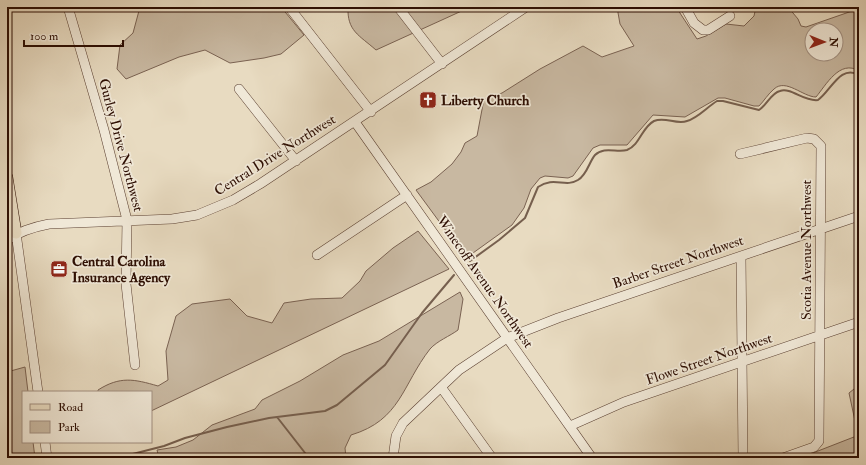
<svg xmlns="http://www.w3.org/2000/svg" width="866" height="465" viewBox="0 0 866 465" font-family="'IM FELL Double Pica',serif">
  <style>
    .green { fill: #c8b8a1; stroke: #7a6252; fill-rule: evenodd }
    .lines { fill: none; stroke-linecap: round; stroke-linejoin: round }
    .stream { stroke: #765f4e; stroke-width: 2 }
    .minor-casing { stroke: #5b4032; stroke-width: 10 }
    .major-casing { stroke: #2c0d02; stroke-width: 12 }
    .minor { stroke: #f0e8d7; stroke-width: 9 }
    .major { stroke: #e8dbc1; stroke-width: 11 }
    .labels { text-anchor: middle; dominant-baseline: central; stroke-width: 3.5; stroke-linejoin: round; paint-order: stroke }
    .poi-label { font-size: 14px; font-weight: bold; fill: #2c0d02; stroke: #f0e8d7; text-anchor: start }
    .street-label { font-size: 14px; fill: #2c0d02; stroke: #f0e8d7 }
  </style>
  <rect width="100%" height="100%" fill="#e8dbc1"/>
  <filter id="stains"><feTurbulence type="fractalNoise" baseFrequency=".005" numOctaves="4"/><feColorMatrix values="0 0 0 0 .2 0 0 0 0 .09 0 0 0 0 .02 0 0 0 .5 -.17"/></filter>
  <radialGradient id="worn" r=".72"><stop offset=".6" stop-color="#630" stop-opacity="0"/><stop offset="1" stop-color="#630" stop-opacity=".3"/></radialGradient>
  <path class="green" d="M140 7H281L304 35 281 54 264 58 230 63 205 50 179 57 126 79 117 69 120 45 133 33Z
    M348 7H463L466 9 376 50C359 35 347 31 348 7Z
    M617 7H676L697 39 706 36 726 24 744 26 754 16 756 7H788L798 19 801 26 806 27 855 10H859V71C840 59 826 85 816 97 803 97 786 78 774 89 768 94 764 101 759 106H754L725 98H718L685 117 653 115 627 145H600L593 148 573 176 568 178 545 176 540 178 531 189 524 208 512 225 466 258 416 190 431 182 452 164 461 152 465 143 477 136 484 99 502 93 540 69 583 46 602 57 634 46 620 24ZM812 30H836V54H812Z
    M418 231 449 269 151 411V392H98V390C120 376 134 379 158 386L168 380 166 351 176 316 192 304 230 299 247 316 272 323 284 303 311 299 342 298 360 281 366 271 393 248Z
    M460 292 463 299 458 330C450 336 437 341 430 349 402 385 401 420 351 435L345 448 346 458H159L157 450 176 447 193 440 212 425 255 409 262 400 300 381 343 355 379 341Z
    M25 367 28 392H23V442H33L35 458H7V372Z
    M859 385V420L855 421 849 393Z
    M859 435V454L847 458H800Z"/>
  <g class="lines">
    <path class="stream" d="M470 261 499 240 525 218 538 187C554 176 565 188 578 180 587 175 589 162 595 155 604 146 617 153 627 150 640 145 642 127 654 121 665 116 676 125 687 121 698 118 707 107 717 101H723L759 110C767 105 771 93 780 91 791 87 804 102 818 100 831 91 840 64 859 75
      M277 417 309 458
      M117 458 164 446 185 438 227 427 269 418 325 411 337 405 385 365 422 313 454 275"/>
    <defs>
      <path id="minor" d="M68 7 104 130 127 220 126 284 135 365
        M289 7 371 112
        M398 7 442 64
        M685 7 694 23 703 30H708L730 16
        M239 89 296 161
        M355 122 592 458
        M740 154 807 138 814 139 821 146 819 441 814 447 783 458
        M16 233 38 392
        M7 240C20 231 33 227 49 224L172 219 197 215 233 200 260 184 526 7
        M317 255 407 195
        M741 256 743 458
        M441 387 492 458
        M570 426 624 402 859 322
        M45 442 47 458
        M393 458 396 436 403 423 459 370 507 338 558 318 859 216"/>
      <path id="major" d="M7 177 16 233"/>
    </defs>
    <use href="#minor" class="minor-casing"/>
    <use href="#major" class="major-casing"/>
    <use href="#minor" class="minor"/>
    <use href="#major" class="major"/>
  </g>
  <defs>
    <symbol id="church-square" viewBox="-11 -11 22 22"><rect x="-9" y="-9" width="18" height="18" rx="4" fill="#8f2418" stroke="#f0e8d7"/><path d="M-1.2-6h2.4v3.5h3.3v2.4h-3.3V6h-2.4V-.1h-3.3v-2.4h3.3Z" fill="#fff"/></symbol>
    <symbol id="office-square" viewBox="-11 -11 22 22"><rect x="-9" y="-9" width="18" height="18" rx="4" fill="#8f2418" stroke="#f0e8d7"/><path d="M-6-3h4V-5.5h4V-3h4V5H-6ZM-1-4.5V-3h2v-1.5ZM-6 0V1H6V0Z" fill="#fff"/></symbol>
  </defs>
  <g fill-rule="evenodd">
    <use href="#church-square" x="418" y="90" width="20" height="20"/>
    <use href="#office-square" x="49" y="259" width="20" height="20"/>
  </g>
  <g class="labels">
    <g class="poi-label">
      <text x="441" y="100">Liberty Church</text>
      <text x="72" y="261">Central Carolina<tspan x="72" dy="16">Insurance Agency</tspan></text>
    </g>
    <g class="street-label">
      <text transform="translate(121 145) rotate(75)">Gurley Drive Northwest</text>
      <text transform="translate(275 155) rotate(-32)">Central Drive Northwest</text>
      <text transform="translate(806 250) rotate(-90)">Scotia Avenue Northwest</text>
      <text transform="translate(678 262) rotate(-19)">Barber Street Northwest</text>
      <text transform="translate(485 282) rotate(55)">Winecoff Avenue Northwest</text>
      <text transform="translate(709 359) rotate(-19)">Flowe Street Northwest</text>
    </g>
  </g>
  <rect width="866" height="465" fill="none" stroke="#e8dbc1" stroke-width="24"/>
  <rect x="8" y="8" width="850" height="449" fill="none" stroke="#2c0d02" stroke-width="2"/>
  <rect x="12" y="12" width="842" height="441" fill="none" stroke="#2c0d02"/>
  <rect x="22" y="391" width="130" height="52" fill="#f0e8d7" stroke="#a29082"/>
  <rect x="30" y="404" width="20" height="6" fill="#e8dbc1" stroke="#a29082"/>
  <text x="58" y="411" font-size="12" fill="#2c0d02">Road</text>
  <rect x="30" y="421" width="20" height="12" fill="#c8b8a1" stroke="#a29082"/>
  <text x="58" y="431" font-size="12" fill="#2c0d02">Park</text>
  <g transform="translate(824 42) rotate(91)"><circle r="19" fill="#f0e8d7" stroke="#a29082"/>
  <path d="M0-3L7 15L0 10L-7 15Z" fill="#8f2418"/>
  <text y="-6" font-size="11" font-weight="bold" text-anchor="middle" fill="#2c0d02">N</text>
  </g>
  <path d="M24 40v6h99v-6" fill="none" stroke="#2c0d02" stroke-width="2"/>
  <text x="30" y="40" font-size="12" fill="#2c0d02" stroke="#f0e8d7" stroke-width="3" paint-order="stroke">100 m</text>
  <rect width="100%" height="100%" filter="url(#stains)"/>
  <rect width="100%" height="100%" fill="url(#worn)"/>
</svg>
